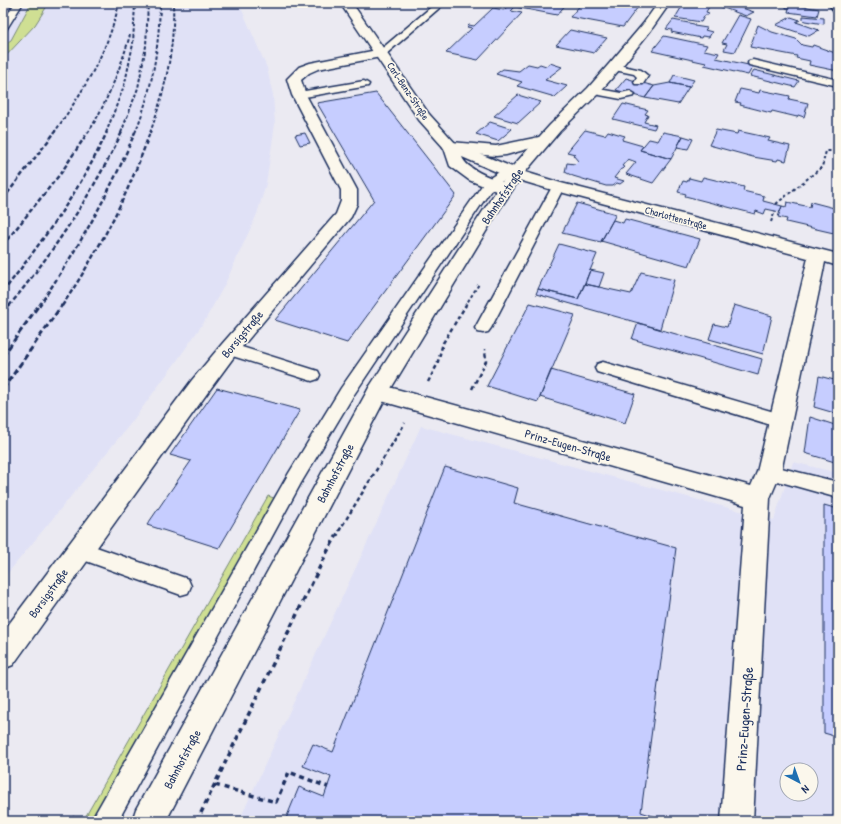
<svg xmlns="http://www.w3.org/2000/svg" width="841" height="824" viewBox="0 0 841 824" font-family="'Patrick Hand',sans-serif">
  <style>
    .built { fill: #e0e1f6; fill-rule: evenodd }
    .green { fill: #cfdf93; stroke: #758778 }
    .building { fill: #c6cdff; stroke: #1b2f5e }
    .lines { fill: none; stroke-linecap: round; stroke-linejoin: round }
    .lane-casing { stroke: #1b2f5e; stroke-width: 3 }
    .street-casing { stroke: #1b2f5e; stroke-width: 3 }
    .secondary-casing { stroke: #1b2f5e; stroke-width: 3 }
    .path-far2 { stroke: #1b2f5e; stroke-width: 2; stroke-dasharray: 3 2.5; stroke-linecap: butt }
    .path-far1 { stroke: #1b2f5e; stroke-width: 2.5; stroke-dasharray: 4 3; stroke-linecap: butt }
    .path { stroke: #1b2f5e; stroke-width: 3.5; stroke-dasharray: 5 4; stroke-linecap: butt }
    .lane { fill: #fbf7ec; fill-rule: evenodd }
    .street { fill: #fbf7ec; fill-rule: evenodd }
    .secondary { fill: #fbf7ec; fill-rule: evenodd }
    .rail-far2 { stroke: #1b2f5e; stroke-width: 2; stroke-dasharray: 3.5 2; stroke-linecap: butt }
    .rail-far1 { stroke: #1b2f5e; stroke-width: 2.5; stroke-dasharray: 4.5 2.5; stroke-linecap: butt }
    .rail { stroke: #1b2f5e; stroke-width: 3; stroke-dasharray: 6 3; stroke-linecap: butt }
    .labels { text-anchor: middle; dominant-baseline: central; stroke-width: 3.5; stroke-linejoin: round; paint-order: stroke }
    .far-street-label { font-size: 10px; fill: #1b2f5e; stroke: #fbf7ec }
    .street-label { font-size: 12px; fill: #1b2f5e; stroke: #fbf7ec }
    .near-street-label { font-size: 14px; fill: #1b2f5e; stroke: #fbf7ec }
  </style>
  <rect width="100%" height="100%" fill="#ebeaf2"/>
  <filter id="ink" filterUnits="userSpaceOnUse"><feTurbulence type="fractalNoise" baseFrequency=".025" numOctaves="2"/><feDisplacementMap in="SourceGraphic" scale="8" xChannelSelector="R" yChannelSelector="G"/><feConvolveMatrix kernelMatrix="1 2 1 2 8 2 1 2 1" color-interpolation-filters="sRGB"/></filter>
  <g filter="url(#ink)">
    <path class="built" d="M3 3H31L11 40 3 45Z
      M49 3H239L267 68 273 95 275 124 266 184 257 214 225 284 204 322 176 362 131 423 3 579V59L35 25Z
      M421 426 774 520 793 462 838 473V821H239ZM787 770H811V794H787Z"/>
    <path class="green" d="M31 3H49L35 25 3 59V45L11 40Z
      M268 496 277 499 94 821H83Z"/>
    <path class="building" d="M359 3H382L381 5Z
      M494 3H567L557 15Z
      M582 3H641L623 27 570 17Z
      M684 3H705L710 5 706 12 709 13 708 15H705L701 22 675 18Z
      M781 3H792L791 4 819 9 817 16 788 12 789 8H786V5L780 4Z
      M729 4 742 8 754 12 746 16 721 7Z
      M508 6 515 7 511 11 522 13 478 60 446 53 472 28 467 27 469 25 474 26 493 8 504 10Z
      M738 15 751 19 735 52 724 50 727 44 722 43Z
      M803 16 824 18V24L805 21 803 20Z
      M791 17 800 20 796 22 819 30 809 36 776 25Z
      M673 20 694 24V26L707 28 705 30 712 32 709 37 702 36 701 38 671 32 672 30 666 29Z
      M758 25 772 32 796 39 802 45 812 47 813 45 838 54V71L809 65 810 61 796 58 797 56 750 47Z
      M570 30 607 38 594 53 556 45Z
      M664 36 707 45 704 50 719 53 716 58 753 66 748 75 704 65 706 63 652 51Z
      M550 63 562 67 545 80 567 86 555 97 517 86 522 82 496 74 503 69 519 71 528 64 537 66 540 64 546 66Z
      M754 70 799 81 795 87 750 76Z
      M674 75 694 80 689 87 670 83Z
      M626 78 639 82 654 86 645 98 616 90Z
      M670 83 689 87 678 104 645 98 654 86Z
      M740 89 759 93 760 90 790 96 789 99 808 103 804 117 798 115 797 117 772 111 771 113 740 105 741 103 735 102Z
      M376 93 456 195 347 343 275 320 374 200 317 103Z
      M518 95 541 102 518 123 494 116Z
      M623 104 648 110 645 114 648 115 644 122 656 125 654 129 613 119Z
      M490 122 512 129 498 141 476 134Z
      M585 130 605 135 608 131 625 136 622 140 643 146 640 150 671 159 653 183 626 174 636 162 628 159 622 166 625 167 623 169H621L614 178 624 181 620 184 617 183 613 186H606L573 176 565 172 567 163 575 164 578 161 573 155 575 154 567 152Z
      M716 130 737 134 738 131 770 138 768 141 790 146 786 161 778 159 777 161 753 157 709 145Z
      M663 132 683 136 671 159 640 150 649 139 658 141Z
      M305 133 310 143 300 145 295 135Z
      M683 136 693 139 688 149 677 147Z
      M703 177 744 187 743 191 764 196 763 201 782 206 780 212 766 209 764 214 756 211 755 214 685 196 686 194 678 192 683 181 687 182 689 178 701 181Z
      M787 202 810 207 811 202 838 209V234L786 222 787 219 778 217 782 206 786 207Z
      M577 203 616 214 601 242 562 233Z
      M625 219 700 239 689 266 601 241 613 220 623 223Z
      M559 244 597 254 578 299 538 289Z
      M590 270 604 273 599 287 585 284Z
      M641 272 674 280 660 329 536 294 538 289 578 299 585 284 631 294Z
      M530 303 575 315 538 402 487 386Z
      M734 305 772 316 763 354 709 339 714 324 727 327Z
      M638 323 762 359 758 375 632 339Z
      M551 370 635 394 625 423 540 397Z
      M819 376 838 381V414L814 407Z
      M217 388 300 410 219 548 147 525 191 461 170 455Z
      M810 417 838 426V463L805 453Z
      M445 467 518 488 514 503 676 548 641 812 662 819V821H285L299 787 324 797 331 777 303 766 313 744 333 752Z
      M824 505 838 509V737L824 733Z"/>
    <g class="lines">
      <defs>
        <path id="lane" d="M15 3H23L6 30 3 31V21Z
          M436 3H445L385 55H379L377 53 379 51Z
          M753 60 838 80V86L749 65 748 63 749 61Z
          M614 64 641 70 648 76 643 84H635L634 82 637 77 634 74 610 69 609 67 610 65Z
          M364 81 369 84 368 86 299 98 294 95 299 92Z
          M593 88 621 93 630 91 635 94 634 96 621 99 589 93 588 91Z
          M520 164 524 165 526 168 524 171 512 175 493 187 353 396 301 483 118 821H91L289 473 341 388 485 181 504 169Z
          M558 183 562 184 564 187 491 328 488 332 483 333 478 332 475 328 552 187 554 184Z
          M229 343 318 371 320 375 318 379 312 381 223 353 221 349 223 345Z
          M603 362 781 414 787 416 790 421 787 426 781 428 597 372 595 368 597 364Z
          M769 465 838 482V498L763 477 760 472 763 467Z
          M79 541 188 579 191 586 188 593 181 595 72 556 69 550 72 544Z"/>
        <path id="street" d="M828 3H838V12L834 11Z
          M382 49 386 50 388 53 386 56 318 69 309 73 301 80 306 95 357 190V204L351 217 236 354 208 392 13 665 3 669V632L192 380 222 344 336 214 341 201V190L292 95 287 79 299 67 310 63Z
          M544 136 549 137 551 140 549 143 506 155 496 156 451 152 446 150 443 147 446 144 451 142 496 146Z
          M515 169 561 183 838 254V266L825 262 781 472 770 498 753 821H721L745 505 378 400 370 398 367 392 370 386 378 384 751 486 757 472 808 258 549 189 509 177 507 174 509 171Z"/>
        <path id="secondary" d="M340 3H352L429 114 456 144 512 167 550 125 588 88 609 64 643 24 658 3H670L651 30 619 70 598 94 560 131 521 177 499 210 387 395 166 821H132L136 809 370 386 496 191 469 180 450 166 444 148 419 120ZM462 157 506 176 502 182C491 178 466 169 462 157Z"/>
      </defs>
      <use href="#lane" class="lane-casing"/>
      <use href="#street" class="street-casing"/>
      <use href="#secondary" class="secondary-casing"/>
      <path class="path-far2" d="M776 204 822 167 826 151H838
        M771 222 775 211
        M465 306 479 284"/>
      <path class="path-far1" d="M428 382 437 365 443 343 466 305
        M472 389 486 361 485 349
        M339 531 405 423"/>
      <path class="path" d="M215 785 276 802 289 772 328 787
        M73 821 76 815
        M197 821 327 552 340 530"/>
      <use href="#lane" class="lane"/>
      <use href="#street" class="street"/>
      <use href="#secondary" class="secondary"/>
      <path class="rail-far2" d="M54 133C81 94 109 51 119 3
        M88 133C107 102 120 70 130 35
        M106 133 125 83 133 44 135 3
        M121 133 138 88 146 46 148 3
        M135 133C152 91 159 48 160 3
        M150 133C165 91 175 48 173 3"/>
      <path class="rail-far1" d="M3 199 55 132
        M3 245 61 173 88 132
        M3 292C42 241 80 191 107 132
        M9 306C54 251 91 196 122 132
        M39 306C76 251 110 194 135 132
        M62 306C98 252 129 194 150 132"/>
      <path class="rail" d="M3 314 10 305
        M3 356 39 305
        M3 389 62 305"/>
    </g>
  </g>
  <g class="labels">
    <g class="far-street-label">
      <text transform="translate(408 91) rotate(56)">Carl-Benz-Straße</text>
      <text transform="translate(676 218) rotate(15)">Charlottenstraße</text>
    </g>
    <g class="street-label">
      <text transform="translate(502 196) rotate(-56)">Bahnhofstraße</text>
      <text transform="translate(242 334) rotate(-50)">Borsigstraße</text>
      <text transform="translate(568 445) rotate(16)">Prinz-Eugen-Straße</text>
      <text transform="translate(335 473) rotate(-62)">Bahnhofstraße</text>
      <text transform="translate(48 593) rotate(-54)">Borsigstraße</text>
      <text transform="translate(182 759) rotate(-62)">Bahnhofstraße</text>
    </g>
    <g class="near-street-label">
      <text transform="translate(744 719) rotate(-86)">Prinz-Eugen-Straße</text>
    </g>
  </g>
  <rect width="841" height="824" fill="none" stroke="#fbf7ec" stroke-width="16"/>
  <rect x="8" y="8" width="825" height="808" fill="none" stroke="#1b2f5e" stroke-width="1.5" filter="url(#ink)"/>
  <g transform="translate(799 782) rotate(139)"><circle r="19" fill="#fbf7ec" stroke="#a1a7b3"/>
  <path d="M0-3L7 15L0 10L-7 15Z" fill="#1f6fb2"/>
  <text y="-6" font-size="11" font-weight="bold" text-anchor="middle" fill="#1b2f5e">N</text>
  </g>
</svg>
